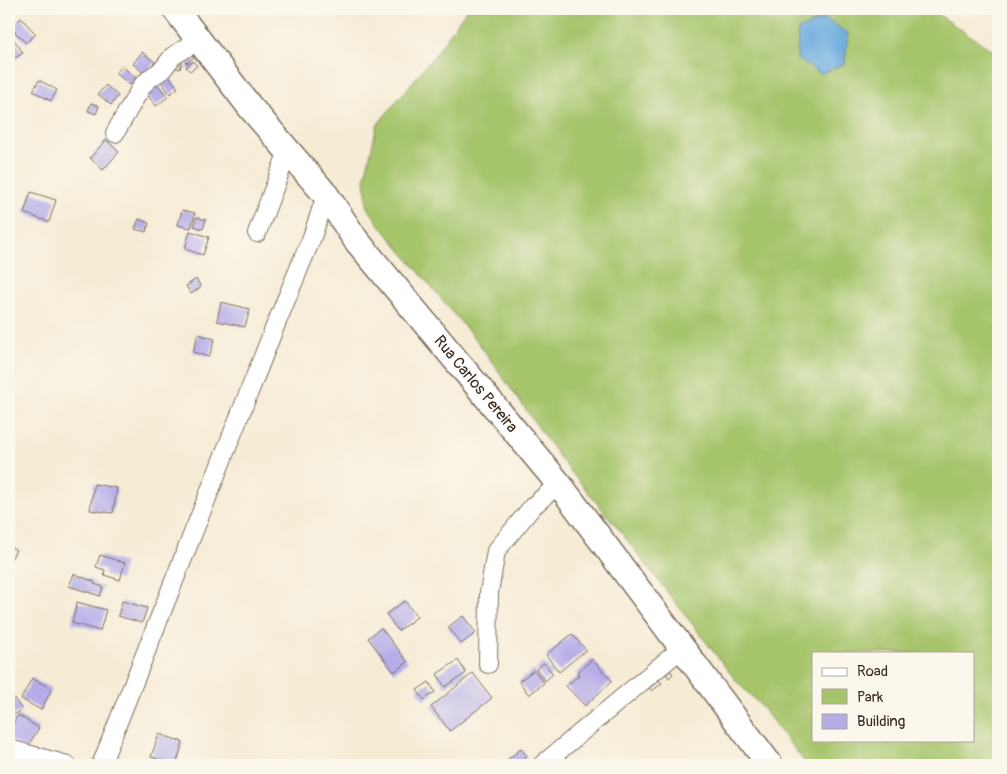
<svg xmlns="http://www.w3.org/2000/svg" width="1007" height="774" viewBox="0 0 1007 774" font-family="Pangolin,sans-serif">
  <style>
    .green { fill: #a6c46b; stroke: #707744; fill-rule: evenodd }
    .water { fill: #6baade; stroke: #536a7e }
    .building { fill: #b6ade8 }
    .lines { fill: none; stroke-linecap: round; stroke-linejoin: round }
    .street-casing { stroke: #7c6e5e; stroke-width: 20 }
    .secondary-casing { stroke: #7c6e5e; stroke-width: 28 }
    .street { stroke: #fff; stroke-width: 18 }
    .secondary { stroke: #fff; stroke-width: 25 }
    .labels { text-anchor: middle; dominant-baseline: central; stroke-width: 4; stroke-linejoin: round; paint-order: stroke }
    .street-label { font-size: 16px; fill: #3b2a1e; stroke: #fbf7ec }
  </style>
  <rect width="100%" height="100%" fill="#fbf7ec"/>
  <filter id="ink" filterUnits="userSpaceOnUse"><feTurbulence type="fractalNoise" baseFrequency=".02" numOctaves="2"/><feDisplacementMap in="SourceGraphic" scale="10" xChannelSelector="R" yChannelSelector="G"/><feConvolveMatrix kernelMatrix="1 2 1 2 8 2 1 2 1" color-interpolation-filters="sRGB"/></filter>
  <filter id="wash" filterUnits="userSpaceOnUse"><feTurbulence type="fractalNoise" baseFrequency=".0096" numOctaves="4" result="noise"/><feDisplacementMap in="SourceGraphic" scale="20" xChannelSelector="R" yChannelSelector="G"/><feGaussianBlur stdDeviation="1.12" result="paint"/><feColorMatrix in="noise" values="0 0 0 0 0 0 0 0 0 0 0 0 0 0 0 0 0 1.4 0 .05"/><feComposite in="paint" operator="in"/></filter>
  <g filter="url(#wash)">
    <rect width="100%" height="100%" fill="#f6ecd6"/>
    <path class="green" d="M467 9H930L998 54V765H807L760 705 737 682 617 527 562 461 480 345 378 223 367 206 365 177 377 125 438 51ZM813 653H973V740H813Z"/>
    <path class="water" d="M824 18 848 33 845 63 821 74 797 59 798 30Z"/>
    <g id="blocks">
      <path class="building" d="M21 18 36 34 26 43 11 28Z
        M13 38 23 53 9 62V41Z
        M187 49 194 57 187 63 180 55Z
        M142 52 155 62 145 74 133 64Z
        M183 59 180 69 171 66Z
        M193 61 197 66 190 71 186 67Z
        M122 66 136 78 130 85 116 73Z
        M166 72 178 88 170 94 158 77Z
        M39 80 57 90 51 101 33 91Z
        M154 80 168 97 156 106 143 89Z
        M106 85 118 96 111 105 98 94Z
        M91 103 99 106 96 114 88 111Z
        M106 140 119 152 103 170 90 158Z
        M31 192 56 200 49 222 24 213Z
        M182 210 195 213 191 228 178 225Z
        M196 217 206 220 203 229 194 226Z
        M139 219 149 223 146 232 135 229Z
        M190 231 209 237 203 255 185 249Z
        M196 279 201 287 191 294 186 286Z
        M221 302 250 309 245 327 217 321Z
        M198 334 215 339 209 357 193 352Z
        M94 484 117 488 113 513 90 510Z
        M9 546 16 550 9 563Z
        M100 555 125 563 120 580 104 575 105 570 96 567Z
        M74 574 95 582 94 584 103 587 100 596 69 586Z
        M122 601 147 608 142 623 118 616Z
        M405 601 417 617 398 631 386 614Z
        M77 602 106 610 100 631 72 623Z
        M463 616 476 633 461 644 448 627Z
        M381 628 408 662 394 672 368 638Z
        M572 634 586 650 559 672 546 655Z
        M592 659 612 681 585 706 566 686 579 675 577 673Z
        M458 660 466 673 445 687 437 674Z
        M544 663 553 674 545 681 536 669Z
        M667 667 673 674 669 678 663 670Z
        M534 670 544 683 529 695 519 681Z
        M473 673 492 698 450 731 431 707Z
        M32 678 52 689 41 710 21 699Z
        M659 680 662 683 652 691 649 688Z
        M429 682 435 692 424 700 417 690Z
        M14 698 22 710 9 718V701Z
        M18 715 39 728 26 749 9 739V730Z
        M159 734 183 742 176 765 151 757Z
        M521 749 527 756 515 765H501Z"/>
    </g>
  </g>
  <g filter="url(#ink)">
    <use href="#blocks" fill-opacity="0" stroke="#7c6e5e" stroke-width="1"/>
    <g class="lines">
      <defs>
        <path id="street" d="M115 133 142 86 150 78 162 70 173 56 199 40
          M257 233 288 151
          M488 664 489 593 496 551 533 506 559 484
          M9 749 67 765
          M101 765 274 329 312 237 326 195
          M542 765 682 648"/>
        <g id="secondary">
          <path id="s1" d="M175 9 250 107 326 195 356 240 559 484 770 765"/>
        </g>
      </defs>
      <use href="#street" class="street-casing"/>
      <use href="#secondary" class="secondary-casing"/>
      <use href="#street" class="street"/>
      <use href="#secondary" class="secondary"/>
    </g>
  </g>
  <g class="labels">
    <g class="street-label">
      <text stroke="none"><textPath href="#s1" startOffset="481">Rua Carlos Pereira</textPath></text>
    </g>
  </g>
  <rect width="1007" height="774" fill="none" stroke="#fbf7ec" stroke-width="30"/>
  <rect x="812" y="652" width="162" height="90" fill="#fbf7ec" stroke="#aea59a"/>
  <rect x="822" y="668" width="25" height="8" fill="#ffffff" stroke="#aea59a"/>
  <text x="857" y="676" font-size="15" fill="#3b2a1e">Road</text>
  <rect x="822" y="689" width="25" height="15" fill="#a6c46b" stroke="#aea59a"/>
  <text x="857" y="702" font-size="15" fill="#3b2a1e">Park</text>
  <rect x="822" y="714" width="25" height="15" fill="#b6ade8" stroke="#aea59a"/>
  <text x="857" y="726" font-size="15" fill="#3b2a1e">Building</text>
</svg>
